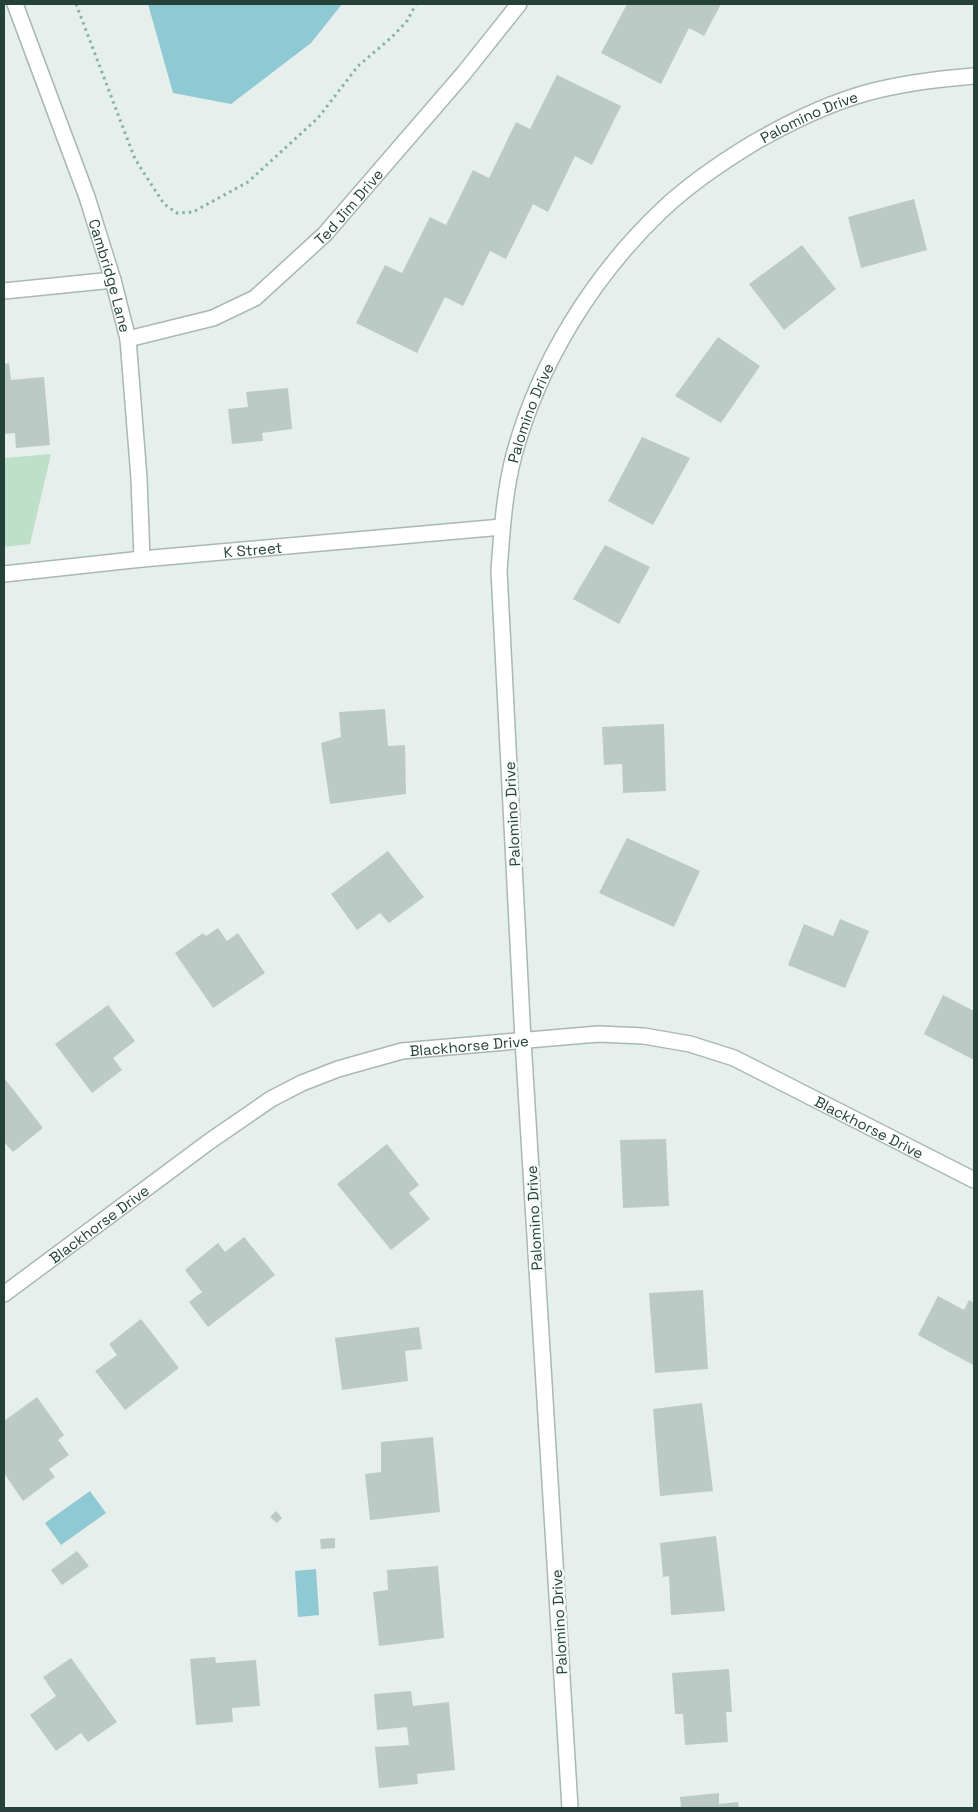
<svg xmlns="http://www.w3.org/2000/svg" width="978" height="1812" viewBox="0 0 978 1812" font-family="'Space Grotesk',sans-serif">
  <style>
    .green { fill: #bfe0c8 }
    .water { fill: #8ec9d4 }
    .building { fill: #bbcac4 }
    .lines { fill: none; stroke-linecap: round; stroke-linejoin: round }
    .minor-casing { stroke: #a8b8b2; stroke-width: 18 }
    .path { stroke: #86b3a5; stroke-width: 3; stroke-dasharray: 2.5 4; stroke-linecap: butt }
    .minor { stroke: #fff; stroke-width: 15 }
    .labels { text-anchor: middle; dominant-baseline: central; stroke-width: 5; stroke-linejoin: round; paint-order: stroke }
    .street-label { font-size: 15px; fill: #24423a; stroke: #f7fbf9 }
  </style>
  <rect width="100%" height="100%" fill="#e6efeb"/>
  <path class="green" d="M51 454 30 544 4 547V458Z"/>
  <path class="water" d="M148 4H342L311 43 231 104 173 93Z
    M90 1491 106 1513 61 1545 45 1523Z
    M316 1569 319 1615 298 1617 295 1571Z"/>
  <path class="building" d="M627 4H643L646 5 647 4H721L704 36 689 28 661 84 601 53Z
    M557 75 621 106 592 165 575 156 548 212 533 204 506 259 490 251 463 306 445 297 417 353 356 323 385 265 402 273 430 217 446 225 473 170 489 178 516 122 530 129Z
    M914 199 927 250 861 268 848 217Z
    M802 245 836 289 784 330 749 284Z
    M718 337 760 366 721 423 675 396Z
    M9 363 11 380 44 377 50 445 16 448 15 433 4 434V364Z
    M288 388 292 429 262 433 263 441 232 444 228 409 248 407 246 392Z
    M642 437 690 458 653 525 608 501Z
    M605 545 650 567 619 624 573 599Z
    M385 709 388 746 405 745 406 794 330 804 321 743 341 737 339 712Z
    M664 724 666 791 623 793 622 764 604 765 602 727Z
    M627 838 700 871 674 927 599 893Z
    M388 851 424 897 389 923 380 913 357 930 331 894Z
    M840 919 869 931 845 988 788 965 804 924 833 936Z
    M218 928 227 941 238 933 265 973 213 1008 175 953 203 933 206 936Z
    M943 995 974 1011V1060L924 1034Z
    M108 1005 135 1041 113 1058 122 1070 92 1093 55 1044Z
    M5 1079 43 1128 13 1152 4 1142V1080Z
    M666 1139 669 1206 623 1208 620 1140Z
    M387 1144 419 1185 409 1193 430 1219 391 1250 337 1184Z
    M244 1237 275 1275 208 1327 189 1302 202 1292 185 1270 218 1243 225 1252Z
    M703 1290 708 1369 655 1373 649 1293Z
    M938 1296 964 1310 969 1300 974 1303V1362L973 1365 918 1335Z
    M141 1319 179 1368 125 1410 95 1371 117 1355 109 1344Z
    M419 1327 422 1349 405 1351 408 1381 342 1390 335 1338Z
    M37 1397 64 1435 58 1440 69 1455 49 1469 55 1477 23 1501 4 1473V1421Z
    M702 1403 713 1491 660 1496 653 1409Z
    M433 1437 440 1512 370 1520 365 1474 381 1472V1442Z
    M276 1511 282 1518 277 1523 270 1517Z
    M716 1536 725 1611 671 1615 669 1576 663 1577 660 1543Z
    M335 1538V1548L321 1549 320 1539Z
    M77 1551 89 1566 62 1585 51 1570Z
    M438 1566 444 1638 379 1646 373 1592 388 1590 387 1570Z
    M215 1657 216 1663 256 1660 260 1706 232 1708 233 1722 196 1725 190 1659Z
    M71 1658 117 1722 88 1742 81 1733 56 1751 30 1715 56 1696 43 1677Z
    M729 1669 732 1712H726L728 1742 685 1745 683 1714H675L672 1673Z
    M411 1691 413 1706 449 1702 455 1770 417 1774 418 1784 379 1788 375 1747 409 1745 407 1727 377 1730 374 1694Z
    M719 1793V1804L738 1802 739 1808H681L680 1797Z"/>
  <g class="lines">
    <defs>
      <g id="minor">
        <path id="s1" d="M15 4 87 197 113 280 128 339 139 478 142 559"/>
        <path d="M4 291 113 280"/>
        <path id="s2" d="M128 339 213 318 255 298 325 234 464 73 519 4"/>
        <path id="s3" d="M4 574 142 559 502 527"/>
        <path id="s4" d="M4 1294 210 1141 271 1099 302 1083 338 1069 402 1051 598 1034 644 1036 690 1044 734 1058 974 1180"/>
        <path id="s5" d="M570 1808 523 1040 499 571C502 532 504 493 514 455 539 363 592 277 661 211 689 184 722 162 755 142 790 122 827 104 866 93 902 83 937 79 974 76"/>
      </g>
    </defs>
    <use href="#minor" class="minor-casing"/>
    <path class="path" d="M76 4 135 159 164 204 177 213 193 212 248 182 318 118 358 66 392 37 407 21 416 4"/>
    <use href="#minor" class="minor"/>
  </g>
  <g class="labels">
    <g class="street-label">
      <text stroke="none"><textPath href="#s5" startOffset="1821">Palomino Drive</textPath></text>
      <text stroke="none"><textPath href="#s2" startOffset="265">Ted Jim Drive</textPath></text>
      <text stroke="none"><textPath href="#s1" startOffset="288">Cambridge Lane</textPath></text>
      <text stroke="none"><textPath href="#s5" startOffset="1401">Palomino Drive</textPath></text>
      <text stroke="none"><textPath href="#s3" startOffset="250">K Street</textPath></text>
      <text transform="translate(512 814) rotate(-93)">Palomino Drive</text>
      <text stroke="none"><textPath href="#s4" startOffset="538">Blackhorse Drive</textPath></text>
      <text stroke="none"><textPath href="#s4" startOffset="958">Blackhorse Drive</textPath></text>
      <text transform="translate(534 1218) rotate(-93)">Palomino Drive</text>
      <text stroke="none"><textPath href="#s4" startOffset="118">Blackhorse Drive</textPath></text>
      <text transform="translate(559 1622) rotate(-93)">Palomino Drive</text>
    </g>
  </g>
  <rect width="978" height="1812" fill="none" stroke="#24423a" stroke-width="10"/>
</svg>
